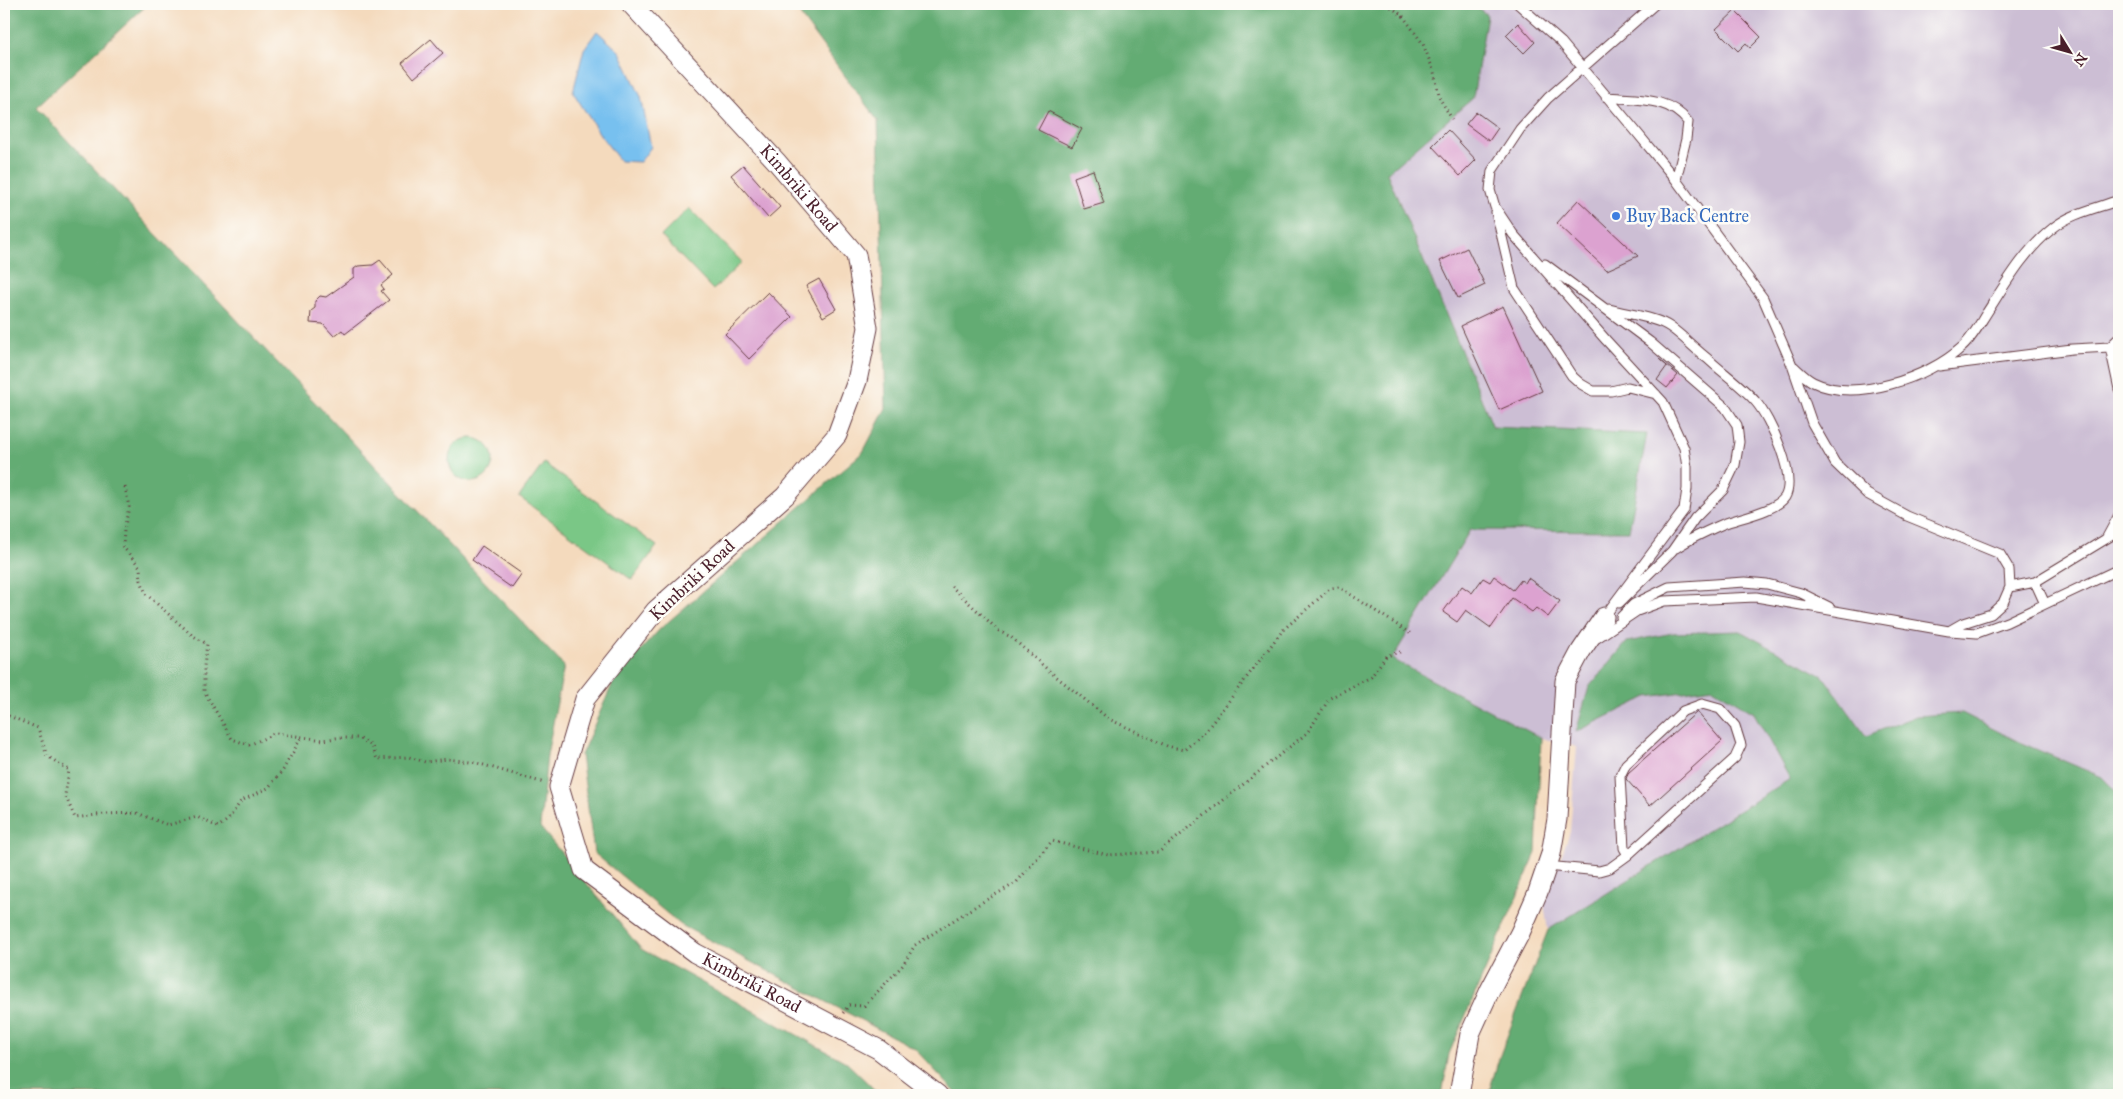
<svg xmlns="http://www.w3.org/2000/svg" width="2123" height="1099" viewBox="0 0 2123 1099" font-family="'IM FELL Great Primer',serif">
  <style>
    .industrial { fill: #ccbed4 }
    .green { fill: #7ac786; stroke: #627358 }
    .forest { fill: #63ac73; stroke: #56664f }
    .water { fill: #77c0ef; stroke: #60708d }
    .building { fill: #dca2d0 }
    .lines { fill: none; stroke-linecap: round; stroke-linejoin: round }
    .service-casing { stroke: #643b41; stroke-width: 11 }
    .minor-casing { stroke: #643b41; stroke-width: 21 }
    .path { stroke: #643b41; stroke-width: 3; stroke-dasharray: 1 4; stroke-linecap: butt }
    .service { stroke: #fff; stroke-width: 9 }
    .minor { stroke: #fff; stroke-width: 19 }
    .shop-dot { fill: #3f7fe0; stroke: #fdfcf7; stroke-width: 2 }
    .labels { text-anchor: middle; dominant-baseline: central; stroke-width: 5; stroke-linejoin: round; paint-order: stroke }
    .street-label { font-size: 18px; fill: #4a1f2b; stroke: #fdfcf7 }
    .shop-label { font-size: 18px; fill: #366cbe; stroke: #fdfcf7; text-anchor: start }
  </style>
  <rect width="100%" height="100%" fill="#fdfcf7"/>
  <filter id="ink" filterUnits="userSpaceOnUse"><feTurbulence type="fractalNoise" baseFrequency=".02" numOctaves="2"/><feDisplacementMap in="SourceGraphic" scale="10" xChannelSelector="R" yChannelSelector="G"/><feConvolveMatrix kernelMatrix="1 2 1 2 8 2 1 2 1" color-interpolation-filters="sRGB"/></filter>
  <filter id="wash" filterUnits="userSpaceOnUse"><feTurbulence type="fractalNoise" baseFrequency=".0096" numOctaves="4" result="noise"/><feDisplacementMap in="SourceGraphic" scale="20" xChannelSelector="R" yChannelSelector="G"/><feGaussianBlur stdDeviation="1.12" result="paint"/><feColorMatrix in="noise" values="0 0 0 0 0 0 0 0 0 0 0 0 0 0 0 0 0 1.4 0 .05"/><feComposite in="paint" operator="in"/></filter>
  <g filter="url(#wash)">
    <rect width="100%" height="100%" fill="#f4dabd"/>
    <path class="industrial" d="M1473 4H2119V795L2102 777 2019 742 1962 713 1916 716 1866 736 1823 676 1673 633 1627 642 1589 687 1576 731 1647 697 1713 688 1754 713 1790 779 1548 930 1544 904 1570 832 1577 747 1541 738 1392 659 1470 530 1629 531 1590 433 1493 427 1387 172 1473 98 1487 15Z"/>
    <path class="green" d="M689 208 742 262 713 290 661 236Z
      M449 460a22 22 0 1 1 44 0a22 22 0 1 1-44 0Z
      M544 463 657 546 632 580 519 497Z"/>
    <path class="forest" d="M4 4H148L36 107 564 666 547 755 540 827 641 949 846 1062 880 1095H4Z
      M792 4H1473L1487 15 1473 98 1387 173 1493 427 1647 434 1629 531 1470 530 1392 659 1541 738 1536 853 1449 1054 1442 1095H958L914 1048 681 925 594 853 581 755 615 678 660 629 863 452 886 408 878 121Z
      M1740 631 1823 676 1866 736 1916 716 1962 713 2019 742 2102 777 2119 795V1095H1488L1500 1055 1548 930 1790 779 1754 713 1713 688 1647 697 1576 732 1589 687 1627 642 1673 633Z"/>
    <path class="water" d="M597 31 620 52 641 97 651 147 640 162 620 161 601 136 573 92 584 49Z"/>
    <g id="blocks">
      <path class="building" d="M1735 11 1761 37 1750 48 1746 43 1738 51 1716 29Z
        M1518 23 1535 42 1524 53 1506 35Z
        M431 39 443 53 414 78 402 63Z
        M1048 111 1082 129 1072 147 1038 130Z
        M1476 112 1498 128 1489 141 1466 124Z
        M1448 130 1476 160 1460 176 1432 146Z
        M743 165 780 207 768 218 731 175Z
        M1093 170 1104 203 1084 209 1074 177Z
        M1578 200 1638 256 1607 270 1557 223Z
        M1467 248 1485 285 1458 298 1440 261Z
        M380 260 393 275 381 285 384 289 381 291 389 300 345 334 342 330 334 336 323 324 310 323 311 311 315 308V301L320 296 326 297 354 277V269L358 266 373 265Z
        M819 279 836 309 823 317 806 286Z
        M768 292 792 317 749 359 725 334Z
        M1503 306 1542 391 1499 410 1461 326Z
        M1659 359 1678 375 1667 388 1657 380 1667 366Z
        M482 546 522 574 512 588 472 560Z
        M1494 576 1513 590 1521 580 1525 583 1528 578 1560 601 1548 617 1536 608 1532 612 1512 598 1491 628 1466 610 1457 622 1443 612 1462 586 1472 593 1483 578 1490 582Z
        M1697 712 1722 741 1650 806 1626 779 1628 773Z"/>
    </g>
  </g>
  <g filter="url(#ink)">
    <use href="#blocks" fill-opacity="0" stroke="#643b41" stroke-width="1"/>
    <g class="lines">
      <defs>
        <path id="service" d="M1518 4 1561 42 1634 129 1676 180 1763 298 1792 365 1812 423 1835 463 1867 494 1907 516 2000 554 2009 569 2010 587 2003 603 1991 614 1963 623 1949 631 1756 597 1664 601 1637 611 1597 638
          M1606 97C1637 100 1668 96 1688 122L1686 139 1676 180
          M1496 212 1514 288 1572 376 1581 384 1593 391H1611L1628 387 1656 394
          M1545 264 1650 342 1725 407 1737 425 1739 442 1735 465 1723 490 1695 518 1672 551 1619 603
          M1609 309C1626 314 1656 317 1670 327 1683 336 1695 349 1708 359 1723 373 1742 386 1756 402 1770 418 1797 476 1785 497 1776 511 1738 518 1723 524 1707 531 1691 538 1676 548
          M2110 347 2119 389
          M1792 365C1798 370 1805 378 1813 382 1855 403 1928 378 1961 348 1971 340 1979 325 1986 314 2006 283 2024 251 2053 228 2071 213 2098 208 2119 200
          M1939 366 2072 349 2110 347 2119 338
          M2106 539 2119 515
          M2035 582 2045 604
          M2010 587 2035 582 2119 531
          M1604 617 1684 510 1687 489V467L1684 448 1663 402 1606 340 1513 234 1495 207 1490 190 1492 171 1520 129 1548 98 1655 4
          M1621 617 1634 604 1669 587 1745 582 1767 584 1801 593 1829 607
          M1950 631 1977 633 2007 622 2119 569
          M1547 866 1599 871 1610 868 1628 855 1735 758 1741 745 1735 726 1720 709 1702 704 1683 711 1626 764 1620 776 1624 848 1628 855"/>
        <g id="minor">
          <path id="s1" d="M631 4 776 161 856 255 868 328 857 381 837 435 785 496 656 610 585 699 559 787 584 870 695 953 878 1049 938 1095"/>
          <path d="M1459 1095 1470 1034 1490 990 1520 933 1538 892 1551 854 1557 819 1565 681 1581 651 1604 617"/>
        </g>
      </defs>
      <use href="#service" class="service-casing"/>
      <use href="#minor" class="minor-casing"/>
      <path class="path" d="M1387 4 1403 16 1423 44 1434 72 1440 99 1452 119
        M125 487 129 507 124 530 123 547 140 567 141 580 146 594 192 635 207 644 204 666V691L232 739 249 745 276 733 323 740 336 738H359L372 746 377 759 409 757 425 762 448 759 477 763 544 783
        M951 586 999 631 1011 637 1048 670 1109 719 1167 746 1184 750 1205 732 1283 630 1331 588 1339 587 1411 634
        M4 714 38 728 47 756 69 770 65 795 75 818 104 814 137 813 168 825 197 817 218 827 228 820 241 801 268 788 283 770 302 736
        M843 1013 849 1005 864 1006 903 965 915 945 979 904 1016 883 1052 841 1108 855 1159 852 1307 733 1330 698 1371 677 1386 656 1400 652"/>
      <use href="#service" class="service"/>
      <use href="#minor" class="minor"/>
    </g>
  </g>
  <circle class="shop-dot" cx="1616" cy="216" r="5"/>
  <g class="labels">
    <g class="street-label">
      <text stroke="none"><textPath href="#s1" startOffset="249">Kimbriki Road</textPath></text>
      <text transform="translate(692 580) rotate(-43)">Kimbriki Road</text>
      <text stroke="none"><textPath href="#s1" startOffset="1270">Kimbriki Road</textPath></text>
    </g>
    <g class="shop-label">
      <text x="1626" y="216">Buy Back Centre</text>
    </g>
  </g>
  <rect width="2123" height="1099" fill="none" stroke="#fdfcf7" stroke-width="20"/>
  <g transform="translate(2070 52) rotate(127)" stroke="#fdfcf7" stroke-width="4" paint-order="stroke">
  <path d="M0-4L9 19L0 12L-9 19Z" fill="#4a1f2b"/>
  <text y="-8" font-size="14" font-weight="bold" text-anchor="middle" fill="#4a1f2b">N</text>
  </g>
</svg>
